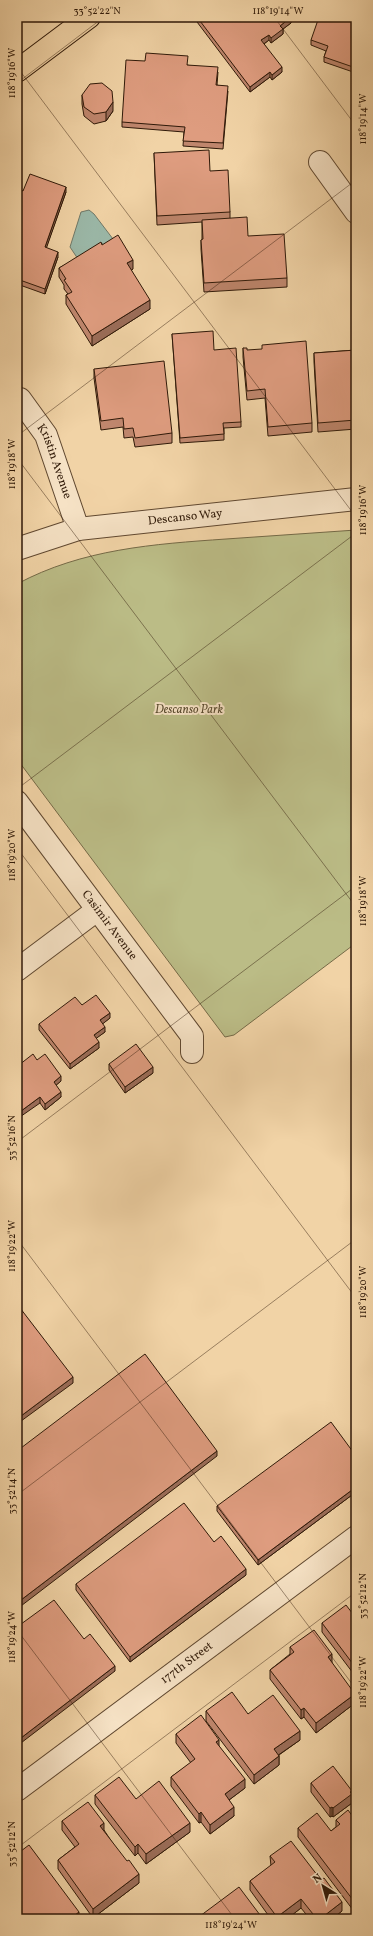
<svg xmlns="http://www.w3.org/2000/svg" width="373" height="1936" viewBox="0 0 373 1936" font-family="Vollkorn,serif">
  <style>
    .green { fill: #bbbc86; stroke: #756a47 }
    .water { fill: #9bb8a8; stroke: #707868 }
    .lines { fill: none; stroke-linecap: round; stroke-linejoin: round }
    .street-casing { stroke: #604830; stroke-width: 24 }
    .primary-casing { stroke: #2f1908; stroke-width: 24 }
    .street { stroke: #f6e2c5; stroke-width: 22 }
    .primary { stroke: #f1d3a6; stroke-width: 22 }
    .wall { fill: #bf866d; stroke: #2f1908 }
    .shaded-wall { fill: #9b6d59; stroke: #2f1908 }
    .building { fill: #de9c7f; stroke: #2f1908 }
    .ticks { fill: none; stroke: #2f1908; stroke-width: 1; stroke-opacity: 0.45 }
    .labels { text-anchor: middle; dominant-baseline: central; stroke-width: 4; stroke-linejoin: round; paint-order: stroke }
    .street-label { font-size: 12px; fill: #2f1908; stroke: #f6e2c5 }
    .park-label { font-size: 12px; font-style: italic; fill: #594a2e; stroke: #f6e2c5 }
    .neatline { fill: none; stroke: #2f1908; stroke-width: 1.5 }
    .ticks-label { font-size: 10px; text-anchor: middle; fill: #2f1908 }
  </style>
  <rect width="100%" height="100%" fill="#f1d3a6"/>
  <filter id="stains"><feTurbulence type="fractalNoise" baseFrequency=".005" numOctaves="4"/><feColorMatrix values="0 0 0 0 .2 0 0 0 0 .09 0 0 0 0 .02 0 0 0 .5 -.17"/></filter>
  <radialGradient id="worn" r=".72"><stop offset=".6" stop-color="#630" stop-opacity="0"/><stop offset="1" stop-color="#630" stop-opacity=".3"/></radialGradient>
  <path class="green" d="M356 530V943L234 1035 225 1037 17 759V584C82 549 154 544 226 539 269 536 313 533 356 530Z"/>
  <path class="water" d="M89 210 94 214 113 239 104 245 102 243 78 259 70 247 81 212Z"/>
  <g class="lines">
    <defs>
      <g id="street">
        <path d="M320 162 356 212"/>
        <path id="s1" d="M20 399 46 435 78 529"/>
        <path id="s2" d="M17 549 78 529 356 499"/>
        <path id="s3" d="M17 802 192 1036V1052"/>
        <path d="M17 970 97 910"/>
        <path id="s4" d="M17 1790 356 1537"/>
      </g>
      <path id="primary" d="M17 71 89 17"/>
    </defs>
    <use href="#street" class="street-casing"/>
    <use href="#primary" class="primary-casing"/>
    <use href="#street" class="street"/>
    <use href="#primary" class="primary"/>
  </g>
  <path class="wall" d="M194 17H291V23L283 29V34L271 43 269 40 264 44 282 72 272 80 270 77 250 92 194 18Z
    M356 17V73L324 62V57L326 51 311 45V40Z
    M187 65 218 72 217 85 228 91 223 149 183 146 184 132 122 127V122Z
    M82 95 113 111 106 121 94 124 84 116 82 104Z
    M154 153 210 171 230 212V218L248 236 287 278V287L204 292 201 249V240H202V222L157 225Z
    M17 189 23 191 66 192 46 248 58 257 45 294 17 284Z
    M102 245 133 269 131 270 150 309 92 346 66 304V295L68 294 64 289V285L59 277V268Z
    M172 334 214 350 241 422V427L224 428V440L180 443Z
    M243 348 247 350 312 423V432L268 436 265 398 247 400 243 357Z
    M356 350V429L318 432 314 362V353Z
    M94 369 172 433V443L135 447 133 437 124 438 123 427 101 430 94 378Z
    M82 1005 110 1018 102 1024 105 1032 96 1038 99 1048 70 1069 39 1030V1024Z
    M37 1060 61 1081 56 1085 61 1097 45 1110 40 1103 19 1065Z
    M109 1064 153 1073 125 1093 109 1070Z
    M356 1456V1492L258 1565 217 1511V1506Z
    M214 1542 246 1575 130 1662 76 1590V1584Z
    M356 1618V1677L322 1632V1623Z
    M290 1647 332 1663 355 1703 316 1733 304 1717 301 1719 270 1679V1670L290 1654Z
    M206 1711 248 1714 300 1740 279 1755V1765L254 1784 206 1721Z
    M176 1734 219 1746 245 1788 229 1800 234 1816 210 1834 201 1822 199 1823 171 1786V1777L191 1763 176 1743Z
    M311 1783 352 1800V1803L333 1817 332 1816 330 1817 311 1792Z
    M95 1795 136 1799 190 1832 146 1864 138 1853 135 1856 95 1804Z
    M336 1820 356 1821V1908L353 1910 298 1837V1828L331 1831 336 1827Z
    M62 1821 104 1830 139 1883 93 1918 58 1869V1860L75 1847 62 1830Z
    M270 1856 342 1911 332 1919H310L301 1908 287 1919H271L250 1890V1881L271 1866Z"/>
  <path class="shaded-wall" d="M291 17V23L283 29V34L271 43V38L280 26Z
    M269 35V40L261 46V40Z
    M282 67V72L272 80V75Z
    M270 72V77L250 92V87Z
    M113 102V111L106 121V112Z
    M66 187V192L45 252V247Z
    M58 252V257L45 294V289Z
    M133 260V269L127 273V263Z
    M150 300V309L92 346V336Z
    M110 1013V1018L100 1026V1020Z
    M105 1027V1032L94 1040V1035Z
    M99 1042V1048L70 1069V1064Z
    M153 1067V1073L125 1093V1087Z
    M61 1076V1081L54 1087V1082Z
    M61 1092V1097L45 1110V1104Z
    M40 1097V1103L17 1119V1114Z
    M73 1377V1383L17 1424V1419Z
    M217 1451V1456L17 1609V1603Z
    M356 1487V1492L258 1565V1560Z
    M246 1569V1575L130 1662V1657Z
    M332 1654V1663L328 1657Z
    M115 1666V1671L17 1746V1741Z
    M355 1694V1703L316 1733V1723Z
    M304 1708V1717L301 1719V1710Z
    M300 1731V1740L274 1758V1749Z
    M219 1740V1749L216 1742Z
    M279 1756V1765L254 1784V1775Z
    M245 1779V1788L225 1803V1794Z
    M352 1791V1803L333 1817V1808Z
    M234 1807V1816L210 1834V1825Z
    M332 1807V1816L330 1817V1808Z
    M201 1812V1822L199 1823V1814Z
    M104 1823V1832L100 1826Z
    M190 1823V1832L146 1864V1854Z
    M138 1844V1853L135 1856V1847Z
    M139 1874V1883L93 1918V1909Z
    M301 1899V1908L287 1919H277V1917Z
    M356 1899V1908L353 1910V1900Z
    M342 1902V1911L332 1919H320Z
    M79 1912V1919H75V1915Z"/>
  <path class="building" d="M197 17H291L280 26 283 29 271 38 269 35 261 40 282 67 272 75 270 72 250 87Z
    M319 17H356V68L324 57 328 46 311 40Z
    M146 53 188 56 187 65 218 67 216 85 228 86 223 143 183 141 185 127 122 122 126 60 145 61Z
    M102 83 112 91 113 102 106 112 94 114 84 107 82 95 90 84Z
    M209 150 210 171 228 170 230 212 157 216 154 153Z
    M30 174 66 187 45 247 58 252 45 289 17 279V189L23 191Z
    M247 217 248 236 284 234 287 278 204 283 201 240 203 239 202 220Z
    M118 235 133 260 127 263 150 300 92 336 66 295 72 292 64 280 66 279 59 268 101 242 102 245Z
    M213 331 214 350 236 348 241 422 223 423 224 434 180 438 172 334Z
    M306 341 312 423 268 427 265 389 247 391 243 348H247V350L262 349V345Z
    M356 350V420L318 423 314 353Z
    M164 361 172 433 135 438 133 428 124 429 123 418 101 421 94 369Z
    M96 995 110 1013 100 1020 105 1027 94 1035 99 1042 70 1064 39 1024 75 997 82 1005Z
    M136 1044 153 1067 125 1087 109 1064Z
    M33 1054 37 1060 45 1054 61 1076 54 1082 61 1092 45 1104 40 1097 17 1114V1062L19 1065Z
    M17 1304 73 1377 17 1419Z
    M145 1354 217 1451 17 1603V1451Z
    M331 1422 356 1456V1487L258 1560 217 1506Z
    M184 1503 214 1542 221 1536 246 1569 130 1657 76 1584Z
    M54 1600 84 1639 90 1634 115 1666 17 1741V1627Z
    M346 1605 356 1618V1668L322 1623Z
    M314 1630 332 1654 328 1657 355 1694 316 1723 304 1708 301 1710 270 1670 294 1652 290 1647Z
    M232 1692 248 1714 273 1695 300 1731 274 1749 279 1756 254 1775 206 1711Z
    M201 1715 219 1740 216 1742 245 1779 225 1794 234 1807 210 1825 201 1812 199 1814 171 1777 195 1759 176 1734Z
    M333 1766 352 1791 350 1792 352 1794 333 1808 332 1807 330 1808 311 1783Z
    M119 1777 136 1799 159 1781 190 1823 146 1854 138 1844 135 1847 95 1795Z
    M88 1802 104 1823 100 1826 127 1861 129 1860 139 1874 93 1909 58 1860 79 1844 62 1821Z
    M348 1810 356 1821V1899L353 1900 298 1828 317 1813 331 1831 340 1824 336 1820Z
    M291 1841 321 1880 324 1878 342 1902 320 1919H317L301 1899 277 1917 250 1881 275 1862 270 1856Z
    M29 1845 79 1912 75 1915 78 1919H17V1854Z
    M239 1887 263 1919H196Z"/>
  <path class="ticks" d="M274 17 356 126M17 67 356 517M17 83 104 17M17 436 356 180M17 458 356 907M17 789 356 533M17 848 356 1298M17 1142 356 886M17 1239 356 1689M17 1495 356 1239M17 1630 235 1919M17 1848 356 1592"/>
  <g class="labels">
    <g class="street-label">
      <text stroke="none"><textPath href="#s1" startOffset="72">Kristin Avenue</textPath></text>
      <text stroke="none"><textPath href="#s2" startOffset="172">Descanso Way</textPath></text>
      <text stroke="none"><textPath href="#s3" startOffset="154">Casimir Avenue</textPath></text>
      <text stroke="none"><textPath href="#s4" startOffset="212">177th Street</textPath></text>
    </g>
    <g class="park-label">
      <text x="189" y="710">Descanso Park</text>
    </g>
  </g>
  <rect width="373" height="1936" fill="none" stroke="#f1d3a6" stroke-width="44"/>
  <g transform="translate(323 1886) rotate(323)" stroke="#f6e2c5" stroke-width="3" paint-order="stroke">
  <path d="M0-3L7 15L0 10L-7 15Z" fill="#2f1908"/>
  <text y="-6" font-size="11" font-weight="bold" text-anchor="middle" fill="#2f1908">N</text>
  </g>
  <rect x="22" y="22" width="329" height="1892" class="neatline"/>
  <g class="ticks-label">
    <text x="97" y="14">33°52'22"N</text>
    <text x="278" y="14">118°19'14"W</text>
    <text transform="translate(11 73) rotate(-90)" y="4">118°19'16"W</text>
    <text transform="translate(362 119) rotate(-90)" y="4">118°19'14"W</text>
    <text transform="translate(11 464) rotate(-90)" y="4">118°19'18"W</text>
    <text transform="translate(362 510) rotate(-90)" y="4">118°19'16"W</text>
    <text transform="translate(11 855) rotate(-90)" y="4">118°19'20"W</text>
    <text transform="translate(362 901) rotate(-90)" y="4">118°19'18"W</text>
    <text transform="translate(11 1138) rotate(-90)" y="4">33°52'16"N</text>
    <text transform="translate(11 1246) rotate(-90)" y="4">118°19'22"W</text>
    <text transform="translate(362 1292) rotate(-90)" y="4">118°19'20"W</text>
    <text transform="translate(11 1491) rotate(-90)" y="4">33°52'14"N</text>
    <text transform="translate(362 1596) rotate(-90)" y="4">33°52'12"N</text>
    <text transform="translate(11 1637) rotate(-90)" y="4">118°19'24"W</text>
    <text transform="translate(362 1682) rotate(-90)" y="4">118°19'22"W</text>
    <text transform="translate(11 1844) rotate(-90)" y="4">33°52'12"N</text>
    <text x="231" y="1928">118°19'24"W</text>
  </g>
  <rect width="100%" height="100%" filter="url(#stains)"/>
  <rect width="100%" height="100%" fill="url(#worn)"/>
</svg>
